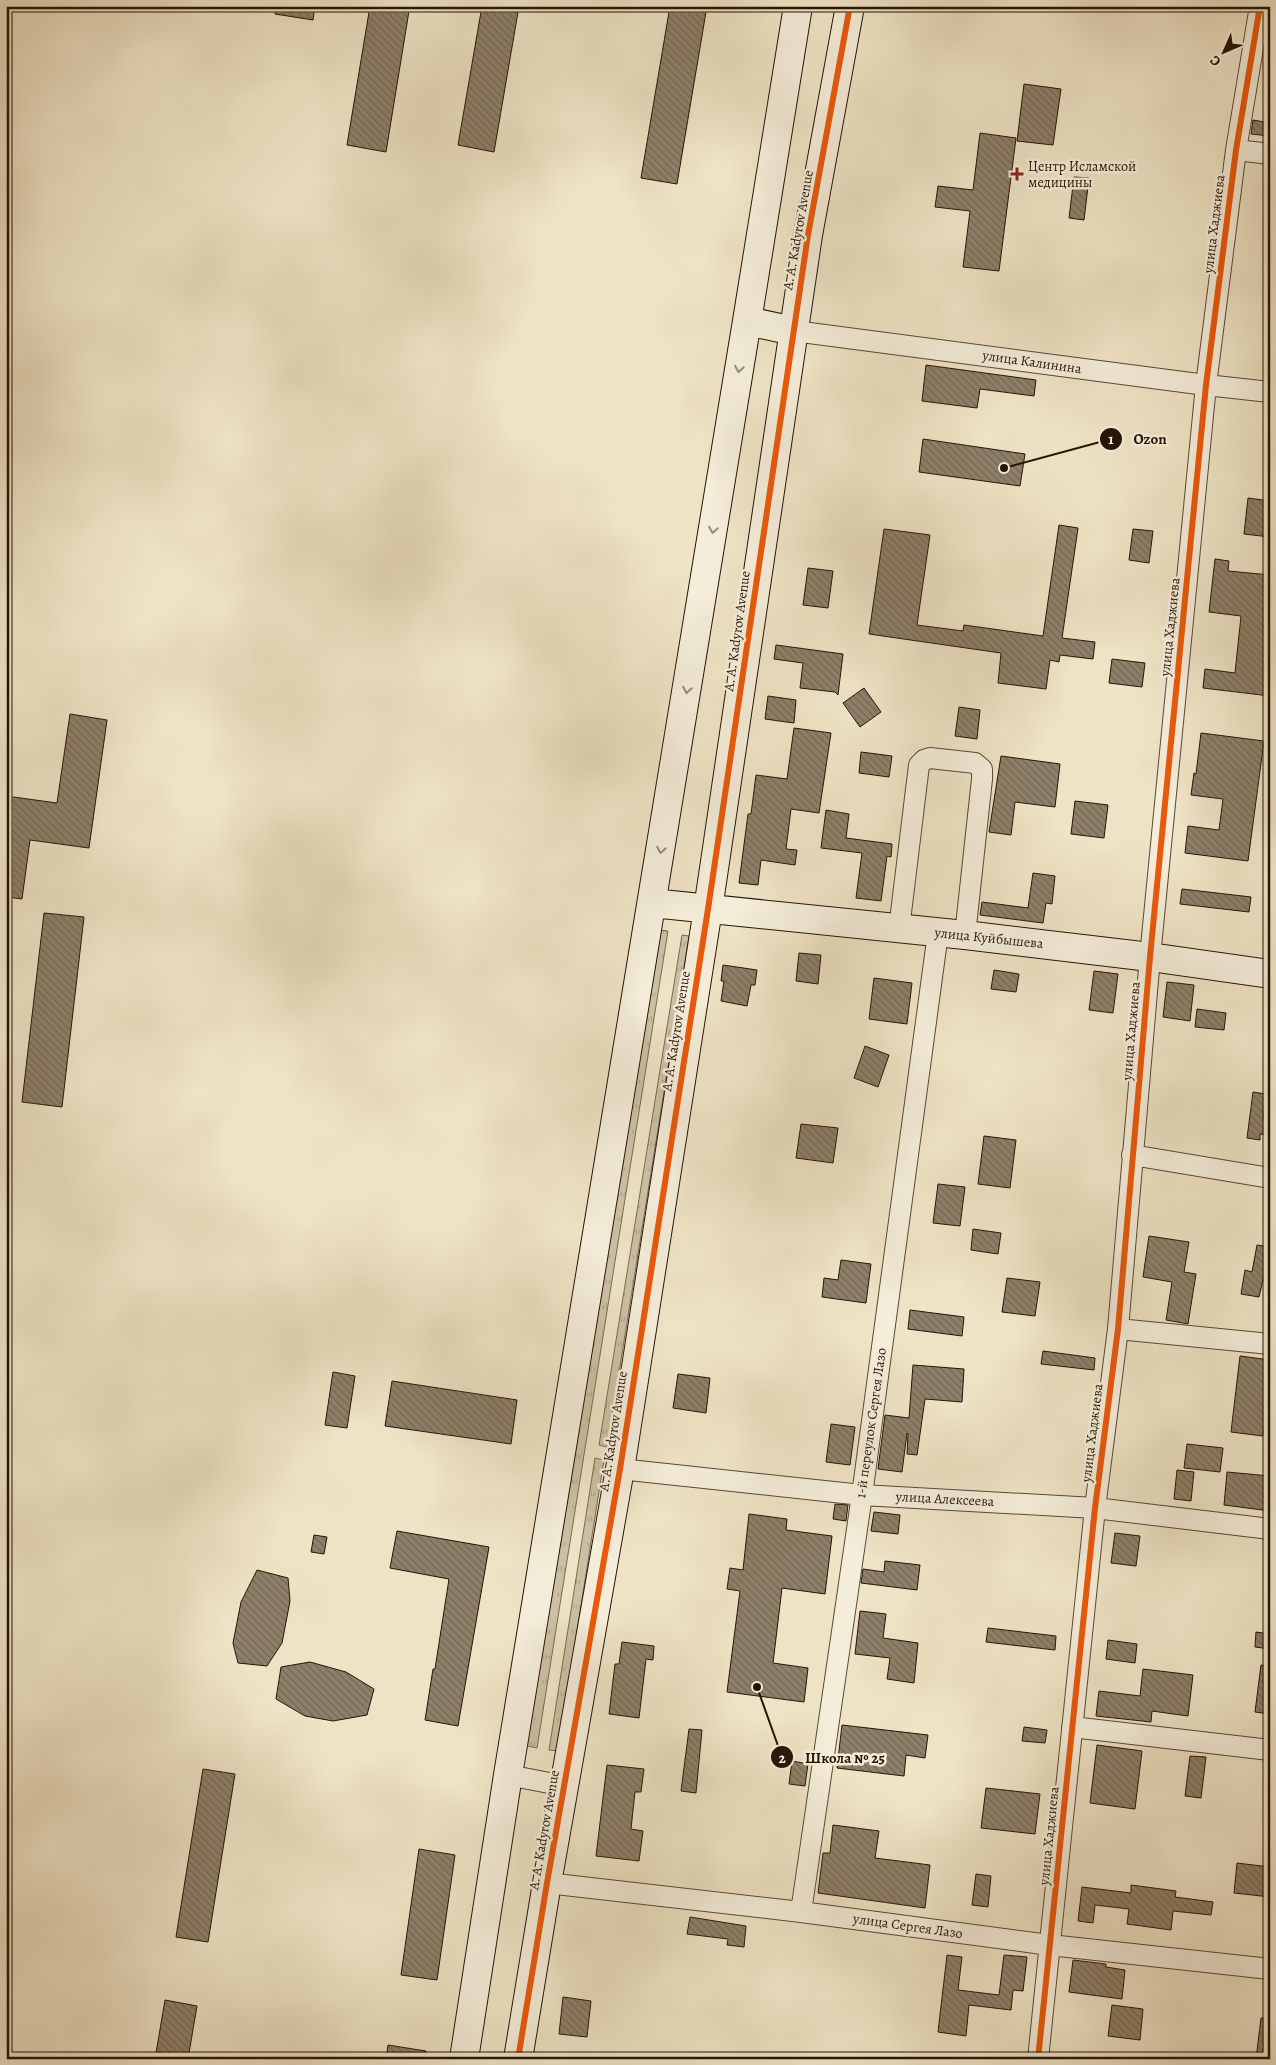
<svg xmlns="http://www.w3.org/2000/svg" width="1276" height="2065" viewBox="0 0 1276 2065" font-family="Alegreya,serif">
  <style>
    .grass { fill: url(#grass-tufts); stroke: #796a54 }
    .building { fill: url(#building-back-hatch); stroke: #261405 }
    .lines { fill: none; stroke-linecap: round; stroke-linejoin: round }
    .street-casing { stroke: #584835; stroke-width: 22 }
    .secondary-casing { stroke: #261405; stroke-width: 30 }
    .street { stroke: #f4edd9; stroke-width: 20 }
    .secondary { stroke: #f4edd9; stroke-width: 28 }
    .cycleway-casing { stroke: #f4edd9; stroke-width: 9 }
    .cycleway { stroke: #e8590c; stroke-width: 6 }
    .oneway { stroke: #978b7a }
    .poi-dot { fill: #8f2418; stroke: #f4edd9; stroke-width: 2 }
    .labels { text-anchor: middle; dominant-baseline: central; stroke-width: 5; stroke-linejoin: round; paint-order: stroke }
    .poi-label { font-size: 14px; fill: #261405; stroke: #f4edd9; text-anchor: start }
    .street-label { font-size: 14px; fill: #261405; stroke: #f4edd9 }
    .leader { fill: none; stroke: #261405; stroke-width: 2 }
    .callout-dot { fill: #261405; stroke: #f4edd9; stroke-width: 2 }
    .mark-label { font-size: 15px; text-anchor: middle; font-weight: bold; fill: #fff }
    .callout-label { font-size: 15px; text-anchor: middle; font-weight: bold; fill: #261405; stroke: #f4edd9; stroke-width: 5; stroke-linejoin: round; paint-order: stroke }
  </style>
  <defs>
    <pattern id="grass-tufts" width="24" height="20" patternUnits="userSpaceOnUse" patternTransform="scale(1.25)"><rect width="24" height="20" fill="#ccc0a4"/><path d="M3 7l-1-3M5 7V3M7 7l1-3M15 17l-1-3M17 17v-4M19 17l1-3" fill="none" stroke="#afa48c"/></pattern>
    <pattern id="building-back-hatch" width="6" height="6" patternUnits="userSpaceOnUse" patternTransform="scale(1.25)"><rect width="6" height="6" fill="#8e8069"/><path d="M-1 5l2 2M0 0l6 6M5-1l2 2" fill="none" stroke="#746854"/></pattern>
  </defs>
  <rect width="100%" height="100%" fill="#eee3c5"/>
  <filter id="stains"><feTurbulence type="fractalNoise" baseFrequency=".004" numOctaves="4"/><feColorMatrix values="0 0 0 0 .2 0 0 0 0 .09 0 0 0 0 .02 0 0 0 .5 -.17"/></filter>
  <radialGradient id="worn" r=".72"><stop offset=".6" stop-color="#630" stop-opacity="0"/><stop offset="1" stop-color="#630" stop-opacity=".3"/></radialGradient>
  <path class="grass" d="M659 930 668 931 537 1748 527 1746Z
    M682 935 689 936 607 1447 599 1445Z
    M595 1458 604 1460 558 1751 549 1750Z"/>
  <path class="building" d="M275 6H315L313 20 275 14Z
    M370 6H383L409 11 386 152 347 145Z
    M482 6 518 12 494 152 458 145Z
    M670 6H707L677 184 641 178Z
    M1024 84 1061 89 1053 145 1017 141Z
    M1253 120 1270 123V136L1251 134Z
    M980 133 1016 138 999 271 963 267 970 211 935 207 938 186 973 190Z
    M1074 177 1089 178 1084 220 1069 218Z
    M926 365 1036 380 1034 396 980 389 977 408 922 401Z
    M923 439 1025 454 1020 486 919 472Z
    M1248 498 1270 501V537L1244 534Z
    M1059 525 1078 528 1062 638 1095 642 1093 659 1060 655 1059 662 1050 660 1046 689 998 683 1001 653 869 634 884 529 930 535 917 625 963 631 964 625 1043 636Z
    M1133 529 1153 531 1149 563 1129 560Z
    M1215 559 1229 561 1228 571 1270 575V696L1203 688 1205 669 1235 673 1241 616 1209 612Z
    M808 568 833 571 828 608 803 605Z
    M776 645 843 654 838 695 835 692 800 688 803 663 774 659Z
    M1112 659 1145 663 1142 687 1109 683Z
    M864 688 881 712 860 727 843 703Z
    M768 696 796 700 794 723 765 719Z
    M959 707 980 710 977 739 955 736Z
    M70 714 107 720 89 848 30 840 22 899 6 897V796L57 803Z
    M794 728 831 733 819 813 791 809 786 849 797 850 795 865 761 860 758 885 739 883 748 814H751L756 775 787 779Z
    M1201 733 1264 741 1248 861 1185 853 1188 826 1219 830 1223 799 1191 795 1194 773 1196 774Z
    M861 752 892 756 889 777 859 773Z
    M1001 756 1060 764 1055 807 1015 802 1011 835 989 832Z
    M1075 801 1108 805 1104 838 1071 834Z
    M826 810 849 814 846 838 892 844 891 857 887 856 881 901 856 898 862 853 821 848Z
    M1033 873 1055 876 1052 904 1046 903 1043 923 980 915 982 902 1028 908Z
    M1182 889 1251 897 1249 912 1180 904Z
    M44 913 84 917 62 1107 22 1102Z
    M799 953 821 955 818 984 796 981Z
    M723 965 757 970 755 985H751L747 1006 721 1001 724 981H721Z
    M994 970 1019 974 1016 992 991 989Z
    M1094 971 1118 974 1113 1013 1089 1010Z
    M874 978 912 983 907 1024 869 1019Z
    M1167 982 1194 985 1190 1021 1163 1017Z
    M1197 1009 1226 1013 1224 1030 1195 1027Z
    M865 1046 889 1055 878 1087 854 1078Z
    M1253 1092 1266 1094 1263 1119H1270V1135L1260 1134V1140L1247 1138Z
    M801 1124 838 1128 833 1163 796 1158Z
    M984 1136 1016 1140 1010 1188 978 1184Z
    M938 1184 965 1187 960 1226 933 1223Z
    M973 1229 1001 1233 998 1254 971 1250Z
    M1149 1236 1189 1242 1184 1272 1196 1274 1188 1324 1166 1320 1172 1282 1143 1277Z
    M1257 1245 1270 1247V1281L1263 1280 1259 1297 1241 1294 1245 1270 1252 1272Z
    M841 1260 871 1264 866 1303 822 1297 824 1278 838 1280Z
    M1007 1278 1040 1282 1035 1316 1002 1312Z
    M910 1310 964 1317 962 1336 908 1329Z
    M1043 1351 1095 1358 1094 1370 1041 1364Z
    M1240 1356 1270 1360V1382L1263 1436 1231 1432Z
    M913 1365 964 1369 962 1402 925 1399 917 1455 907 1454 908 1434 907 1433 902 1472 878 1469 885 1415 909 1418Z
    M333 1372 355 1376 347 1428 325 1425Z
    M678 1374 710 1378 706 1413 673 1408Z
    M392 1381 517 1400 511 1444 385 1426Z
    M831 1424 855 1427 850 1465 826 1462Z
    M1187 1444 1223 1448 1220 1472 1184 1468Z
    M1177 1470 1194 1472 1191 1501 1174 1499Z
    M1227 1472 1270 1476V1511L1224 1505Z
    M835 1504 848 1505 846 1521 833 1519Z
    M874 1512 900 1515 898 1534 871 1531Z
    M749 1514 787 1519 786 1530 832 1536 825 1594 782 1588 773 1663 808 1668 804 1702 727 1692 740 1591 727 1589 730 1568 743 1570Z
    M397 1531 489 1547 458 1726 425 1720 433 1669H435L449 1579 390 1568Z
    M1115 1533 1140 1536 1136 1566 1111 1563Z
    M314 1535 327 1537 324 1554 311 1552Z
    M885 1561 920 1565 917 1590 861 1583 863 1569 884 1572Z
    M257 1570 288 1578 290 1601 282 1643 267 1666 238 1663 233 1643 241 1602Z
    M860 1611 886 1614 883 1638 918 1643 914 1683 887 1679 890 1658 855 1654Z
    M988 1628 1056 1636 1055 1650 986 1642Z
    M1256 1632 1270 1634V1649L1255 1647Z
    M1108 1640 1137 1644 1135 1663 1106 1659Z
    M622 1642 654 1646 653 1660 646 1659 639 1718 609 1714 615 1664H619Z
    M310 1662 346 1672 374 1689 367 1715 333 1721 305 1716 276 1699 281 1667Z
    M1261 1665 1270 1666V1714L1255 1712Z
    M1143 1669 1193 1675 1188 1716 1152 1711 1151 1722 1096 1716 1099 1691 1140 1696Z
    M842 1725 928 1735 925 1758 906 1755 904 1776 837 1768Z
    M1024 1727 1047 1730 1045 1743 1022 1741Z
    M689 1729 702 1730 696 1793 681 1791Z
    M1097 1745 1142 1751 1135 1809 1090 1803Z
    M1190 1756 1206 1757 1201 1798 1185 1796Z
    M792 1761 808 1764 805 1786 789 1784Z
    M607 1765 644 1769 641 1792H635L631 1829 643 1831 639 1861 596 1856Z
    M203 1769 235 1774 208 1942 176 1937Z
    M986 1788 1040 1794 1035 1834 981 1828Z
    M833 1825 879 1831 875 1858 930 1865 925 1908 818 1893 823 1853H830Z
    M419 1849 455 1855 437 1980 401 1975Z
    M1237 1863 1270 1867V1897L1234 1893Z
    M976 1874 991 1876 988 1907 972 1905Z
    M1131 1885 1176 1891 1175 1897 1213 1902 1211 1915 1173 1911 1171 1930 1127 1924 1129 1909 1095 1905 1093 1923 1078 1921 1082 1887 1131 1893Z
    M690 1917 746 1926 744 1947 727 1945 728 1939 687 1934Z
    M947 1955 962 1957 958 1990 999 1995 1004 1955 1027 1957 1023 1991 1013 1990 1011 2010 969 2005 966 2036 938 2032Z
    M1073 1960 1106 1964V1967L1125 1970 1122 1999 1069 1992Z
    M563 1997 591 2001 587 2037 559 2034Z
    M165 2000 197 2006 188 2059H155Z
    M1112 2005 1143 2009 1140 2040 1108 2036Z
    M1261 2018H1270V2059H1256Z
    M388 2045 426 2051V2059H386Z"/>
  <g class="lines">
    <defs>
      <path id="street" d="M1236 150 1270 154
        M794 331 1206 385 1270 392
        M899 929 919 765 924 760 930 758 975 763 982 769V779L965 935
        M1132 1155 1270 1178
        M1118 1329 1270 1344
        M620 1469 862 1495 1095 1508 1270 1529
        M1072 1727 1270 1750
        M508 1775 565 1786
        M547 1883 801 1912 1050 1945 1270 1969
        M801 1912 862 1495 938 933
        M1038 2059 1095 1508 1118 1329 1150 957 1206 385 1236 150 1260 6"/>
      <path id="secondary" d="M794 331 747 321 798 6
        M652 903 965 935 1150 957 1270 974
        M464 2059 508 1775 747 321
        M518 2059 547 1883 620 1469 708 909 808 235 850 6"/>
    </defs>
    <use href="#street" class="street-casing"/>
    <use href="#secondary" class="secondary-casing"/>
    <use href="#street" class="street"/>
    <use href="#secondary" class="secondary"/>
    <defs>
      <path id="cycleway" d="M518 2059 547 1883 620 1469 708 909 808 235 850 6
        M1038 2059 1095 1508 1118 1329 1150 957 1206 385 1236 150 1260 6"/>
    </defs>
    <use href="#cycleway" class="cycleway-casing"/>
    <use href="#cycleway" class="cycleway"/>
  </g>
  <defs><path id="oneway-chevron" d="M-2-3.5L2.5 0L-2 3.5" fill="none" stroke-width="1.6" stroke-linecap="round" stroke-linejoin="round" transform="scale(1.25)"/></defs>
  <g class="oneway">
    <use href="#oneway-chevron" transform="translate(739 369) rotate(99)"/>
    <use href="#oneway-chevron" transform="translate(713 530) rotate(99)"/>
    <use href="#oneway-chevron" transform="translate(687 690) rotate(99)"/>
    <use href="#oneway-chevron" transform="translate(661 850) rotate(99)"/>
  </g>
  <path class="poi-dot" d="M1014.5 166.5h5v5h5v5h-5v5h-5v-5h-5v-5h5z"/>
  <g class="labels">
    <g class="poi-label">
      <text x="1028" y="166">Центр Исламской<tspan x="1028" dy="16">медицины</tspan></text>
    </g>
    <g class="street-label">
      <text transform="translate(1214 224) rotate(-83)">улица Хаджиева</text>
      <text transform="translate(798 230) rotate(-80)">A. A. Kadyrov Avenue</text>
      <text transform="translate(1032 362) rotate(8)">улица Калинина</text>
      <text transform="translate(1170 627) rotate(-84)">улица Хаджиева</text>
      <text transform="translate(737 631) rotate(-82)">A. A. Kadyrov Avenue</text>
      <text transform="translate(989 938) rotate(6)">улица Куйбышева</text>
      <text transform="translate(676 1031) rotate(-81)">A. A. Kadyrov Avenue</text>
      <text transform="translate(1131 1031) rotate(-85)">улица Хаджиева</text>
      <text transform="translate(871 1423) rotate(-82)">1-й переулок Сергея Лазо</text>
      <text transform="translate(613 1431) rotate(-81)">A. A. Kadyrov Avenue</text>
      <text transform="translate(1092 1433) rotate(-83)">улица Хаджиева</text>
      <text transform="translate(945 1499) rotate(3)">улица Алексеева</text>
      <text transform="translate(544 1830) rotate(-80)">A. A. Kadyrov Avenue</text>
      <text transform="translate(1049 1836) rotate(-84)">улица Хаджиева</text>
      <text transform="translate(908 1926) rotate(8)">улица Сергея Лазо</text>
    </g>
  </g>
  <path class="leader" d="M1004 468L1111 439M757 1687L782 1757"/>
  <g class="callout-dot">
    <circle cx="1004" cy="468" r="5"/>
    <circle cx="757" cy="1687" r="5"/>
    <circle cx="1111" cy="439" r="12"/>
    <circle cx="782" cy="1757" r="12"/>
  </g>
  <g class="mark-label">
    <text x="1111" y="444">1</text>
    <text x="782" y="1763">2</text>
  </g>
  <g class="callout-label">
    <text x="1150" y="444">Ozon</text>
    <text x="845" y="1763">Школа № 25</text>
  </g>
  <rect width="1276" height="2065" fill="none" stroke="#eee3c5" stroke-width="25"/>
  <rect x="8" y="8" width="1261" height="2050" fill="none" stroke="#261405" stroke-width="2.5"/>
  <rect x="12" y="12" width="1251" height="2040" fill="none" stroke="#261405"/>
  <g transform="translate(1224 52) rotate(225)" stroke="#f4edd9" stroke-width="4" paint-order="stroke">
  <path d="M0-4L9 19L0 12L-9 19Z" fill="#261405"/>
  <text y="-8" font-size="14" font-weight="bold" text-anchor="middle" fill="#261405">С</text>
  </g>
  <rect width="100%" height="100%" filter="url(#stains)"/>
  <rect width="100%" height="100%" fill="url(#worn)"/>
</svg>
